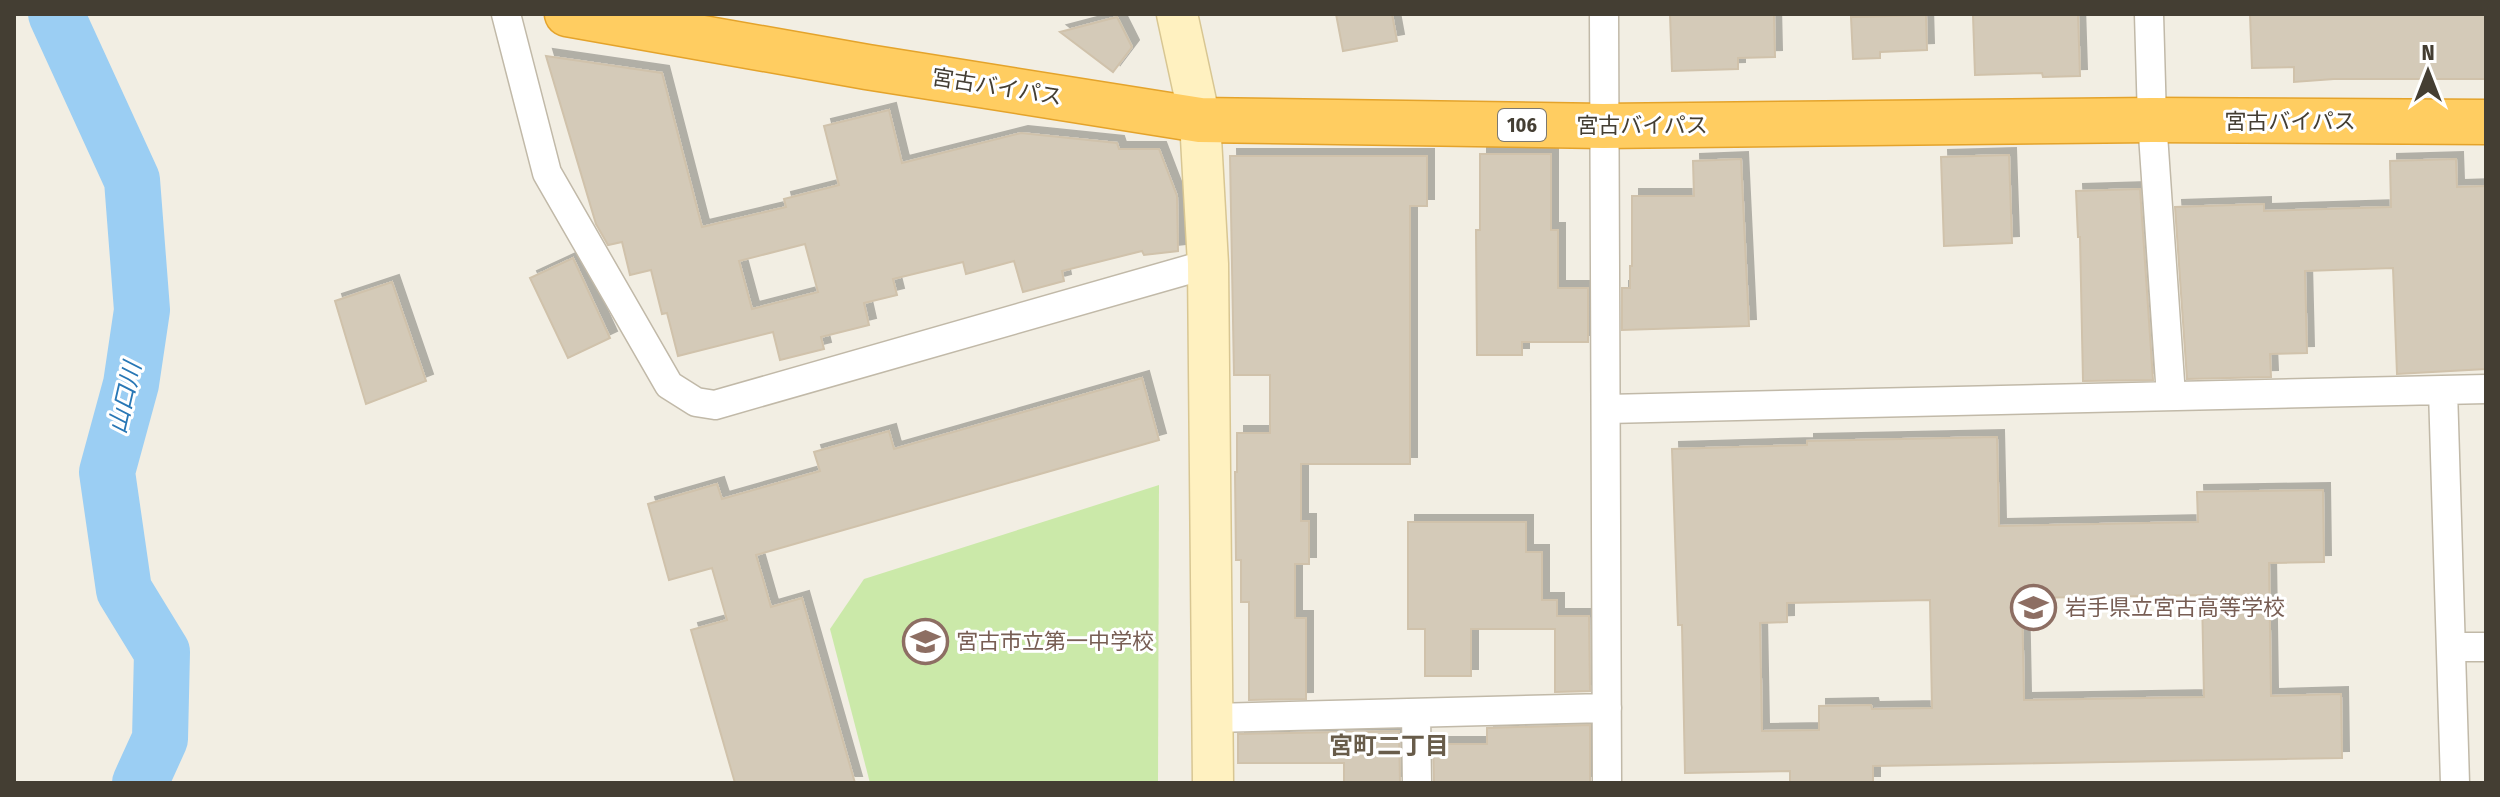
<svg xmlns="http://www.w3.org/2000/svg" width="2500" height="797" viewBox="0 0 2500 797" font-family="'Fira Sans Condensed','Noto Sans JP',sans-serif">
  <style>
    .green { fill: #cbe9a9 }
    .lines { fill: none; stroke-linecap: round; stroke-linejoin: round }
    .river { stroke: #9bcef3; stroke-width: 56 }
    .building { fill: #d4cab8; stroke: #d0c2ab; stroke-width: 2; fill-rule: evenodd; filter: url(#shadow) }
    .street-casing { stroke: #c1b9a8; stroke-width: 31 }
    .secondary-casing { stroke: #d8c692; stroke-width: 43 }
    .highway-casing { stroke: #e4a32b; stroke-width: 47 }
    .street { stroke: #fff; stroke-width: 28 }
    .secondary { stroke: #fff1c0; stroke-width: 40 }
    .highway { stroke: #ffcd61; stroke-width: 44 }
    .labels { text-anchor: middle; dominant-baseline: central; stroke-width: 6; stroke-linejoin: round; paint-order: stroke }
    .shield { fill: #fff; stroke: #7c7870; stroke-width: 2 }
    .shield-label { font-size: 20px; font-weight: bold; fill: #443e33 }
    .street-label { font-size: 22px; fill: #443e33; stroke: #fff }
    .education-label { font-size: 22px; fill: #785e54; stroke: #fff; text-anchor: start }
    .water-label { font-size: 24px; font-style: italic; fill: #2877b5; stroke: #fff }
    .neighbourhood-label { font-size: 24px; font-weight: bold; fill: #685c4a; stroke: #fff }
  </style>
  <defs>
    <filter id="shadow"><feDropShadow dx="7" dy="-7" stdDeviation="0" flood-color="#0004"/></filter>
  </defs>
  <rect width="100%" height="100%" fill="#f2eee3"/>
  <path class="green" d="M1159 485 1158 783H870L830 629 864 579Z"/>
  <g class="lines">
    <path class="river" d="M56 14 132 180 142 310 131 384 107 472 124 590 162 652 160 739 140 783"/>
  </g>
  <path class="building" d="M1336 14H1392L1397 41 1343 51Z
    M1670 14H1774L1775 57 1738 58V69L1672 71Z
    M2078 14 2080 76 2043 77 2042 73 1975 75 1973 15Z
    M2250 14H2486V79H2334L2294 82V67L2252 68Z
    M1926 15 1927 50 1880 52V58L1853 59 1851 17Z
    M1117 17 1132 47 1113 72 1060 32Z
    M546 56 662 73 702 227 786 207 784 199 839 185 824 126 889 110 902 163 1021 133 1117 143 1119 149H1159L1177 196 1178 251 1144 255 1142 251 1062 271 1064 281 1023 292 1014 261 966 274 963 262 893 279 897 295 864 303 869 325 821 337 824 349 780 360 773 332 678 356 667 313 662 314 651 270 630 275 622 242 608 245 596 224ZM805 244 818 292 752 309 739 261Z
    M1480 154H1551V230H1558V288H1588V342H1522V355H1477L1476 230H1480Z
    M2009 155 2012 243 1944 246 1941 157Z
    M1230 156H1427V206H1410V464H1301V521H1309V564H1295V618H1306V699L1249 700V602H1241V560H1236L1235 472H1237V433H1270V375H1234Z
    M1741 159 1749 326 1622 330V288H1630V266H1632V196H1694L1693 161Z
    M2456 159 2457 187 2486 186V369L2397 374 2393 268 2305 271 2307 353 2270 354 2271 377 2187 379 2175 207 2264 204V211L2391 207 2390 161Z
    M2140 189 2153 380 2083 381 2080 237H2078L2076 191Z
    M573 258 610 338 568 358 530 278Z
    M392 282 426 381 366 404 335 301Z
    M1142 378 1159 440 756 555 771 607 802 598 855 783H735L691 630 727 620 712 568 669 580 648 504 717 484 722 499 820 471 814 452 889 431 894 449Z
    M1997 437 1999 526 2198 522 2197 492 2323 490 2324 562 2269 563 2271 696 2341 694 2342 758 1873 766V783H1790V771L1685 773 1682 625H1678L1672 449 1807 445V441ZM2202 595 2204 697 2024 700 2022 598ZM1930 600 1932 708 1872 709 1871 705 1819 706V730L1762 731 1760 623 1787 622V603Z
    M1408 522H1526V552H1542V600H1557V616H1589L1590 691 1555 692V629H1471V676H1425V629H1408Z
    M1590 725V783H1434L1433 744H1487V728Z
    M1399 731 1400 783H1344V763H1238V734Z"/>
  <g class="lines">
    <defs>
      <path id="street" d="M506 14 547 173 669 385 696 402 715 405 1208 264
        M1604 14 1607 783
        M2149 14 2152 120 2171 396
        M2443 390 2455 783
        M1607 409 2486 389
        M2451 647H2486
        M1416 713 1417 783
        M1213 718 1607 708"/>
      <path id="secondary" d="M1177 14 1200 120 1208 264 1213 783"/>
      <path id="highway" d="M567 14 867 67 1200 120 1603 126 2152 120 2486 122"/>
    </defs>
    <use href="#street" class="street-casing"/>
    <use href="#secondary" class="secondary-casing"/>
    <use href="#highway" class="highway-casing"/>
    <use href="#street" class="street"/>
    <use href="#secondary" class="secondary"/>
    <use href="#highway" class="highway"/>
  </g>
  <defs>
    <symbol id="school-ring" viewBox="-11 -11 22 22"><circle r="9.5" fill="#fff" stroke="#8d6e63" stroke-width="1.5"/><path d="M0-5L7-2L0 1L-7-2ZM-4 1L0 2.5L4 1V4Q0 6-4 4Z" fill="#8d6e63"/></symbol>
  </defs>
  <g fill-rule="evenodd">
    <use href="#school-ring" x="2008" y="582" width="51" height="51"/>
    <use href="#school-ring" x="900" y="616" width="51" height="51"/>
  </g>
  <g class="labels">
    <rect class="shield" x="1498" y="109" width="48" height="32" rx="6"/>
    <g class="shield-label">
      <text x="1522" y="125">106</text>
    </g>
    <g class="street-label">
      <text transform="translate(997 87) rotate(9)">宮古バイパス</text>
      <text x="2290" y="121">宮古バイパス</text>
      <text x="1642" y="125">宮古バイパス</text>
    </g>
    <g class="education-label">
      <text x="2065" y="607">岩手県立宮古高等学校</text>
      <text x="956" y="641">宮古市立第一中学校</text>
    </g>
    <g class="water-label">
      <text transform="translate(125 398) rotate(-77)">山口川</text>
    </g>
    <g class="neighbourhood-label">
      <text x="1389" y="746">宮町二丁目</text>
    </g>
  </g>
  <rect width="2500" height="797" fill="none" stroke="#443e33" stroke-width="32"/>
  <g transform="translate(2428 72)" stroke="#ffffff" stroke-width="6" paint-order="stroke">
  <path d="M0-6L14 30L0 20L-14 30Z" fill="#443e33"/>
  <text y="-12" font-size="22" font-weight="bold" text-anchor="middle" fill="#443e33">N</text>
  </g>
</svg>
